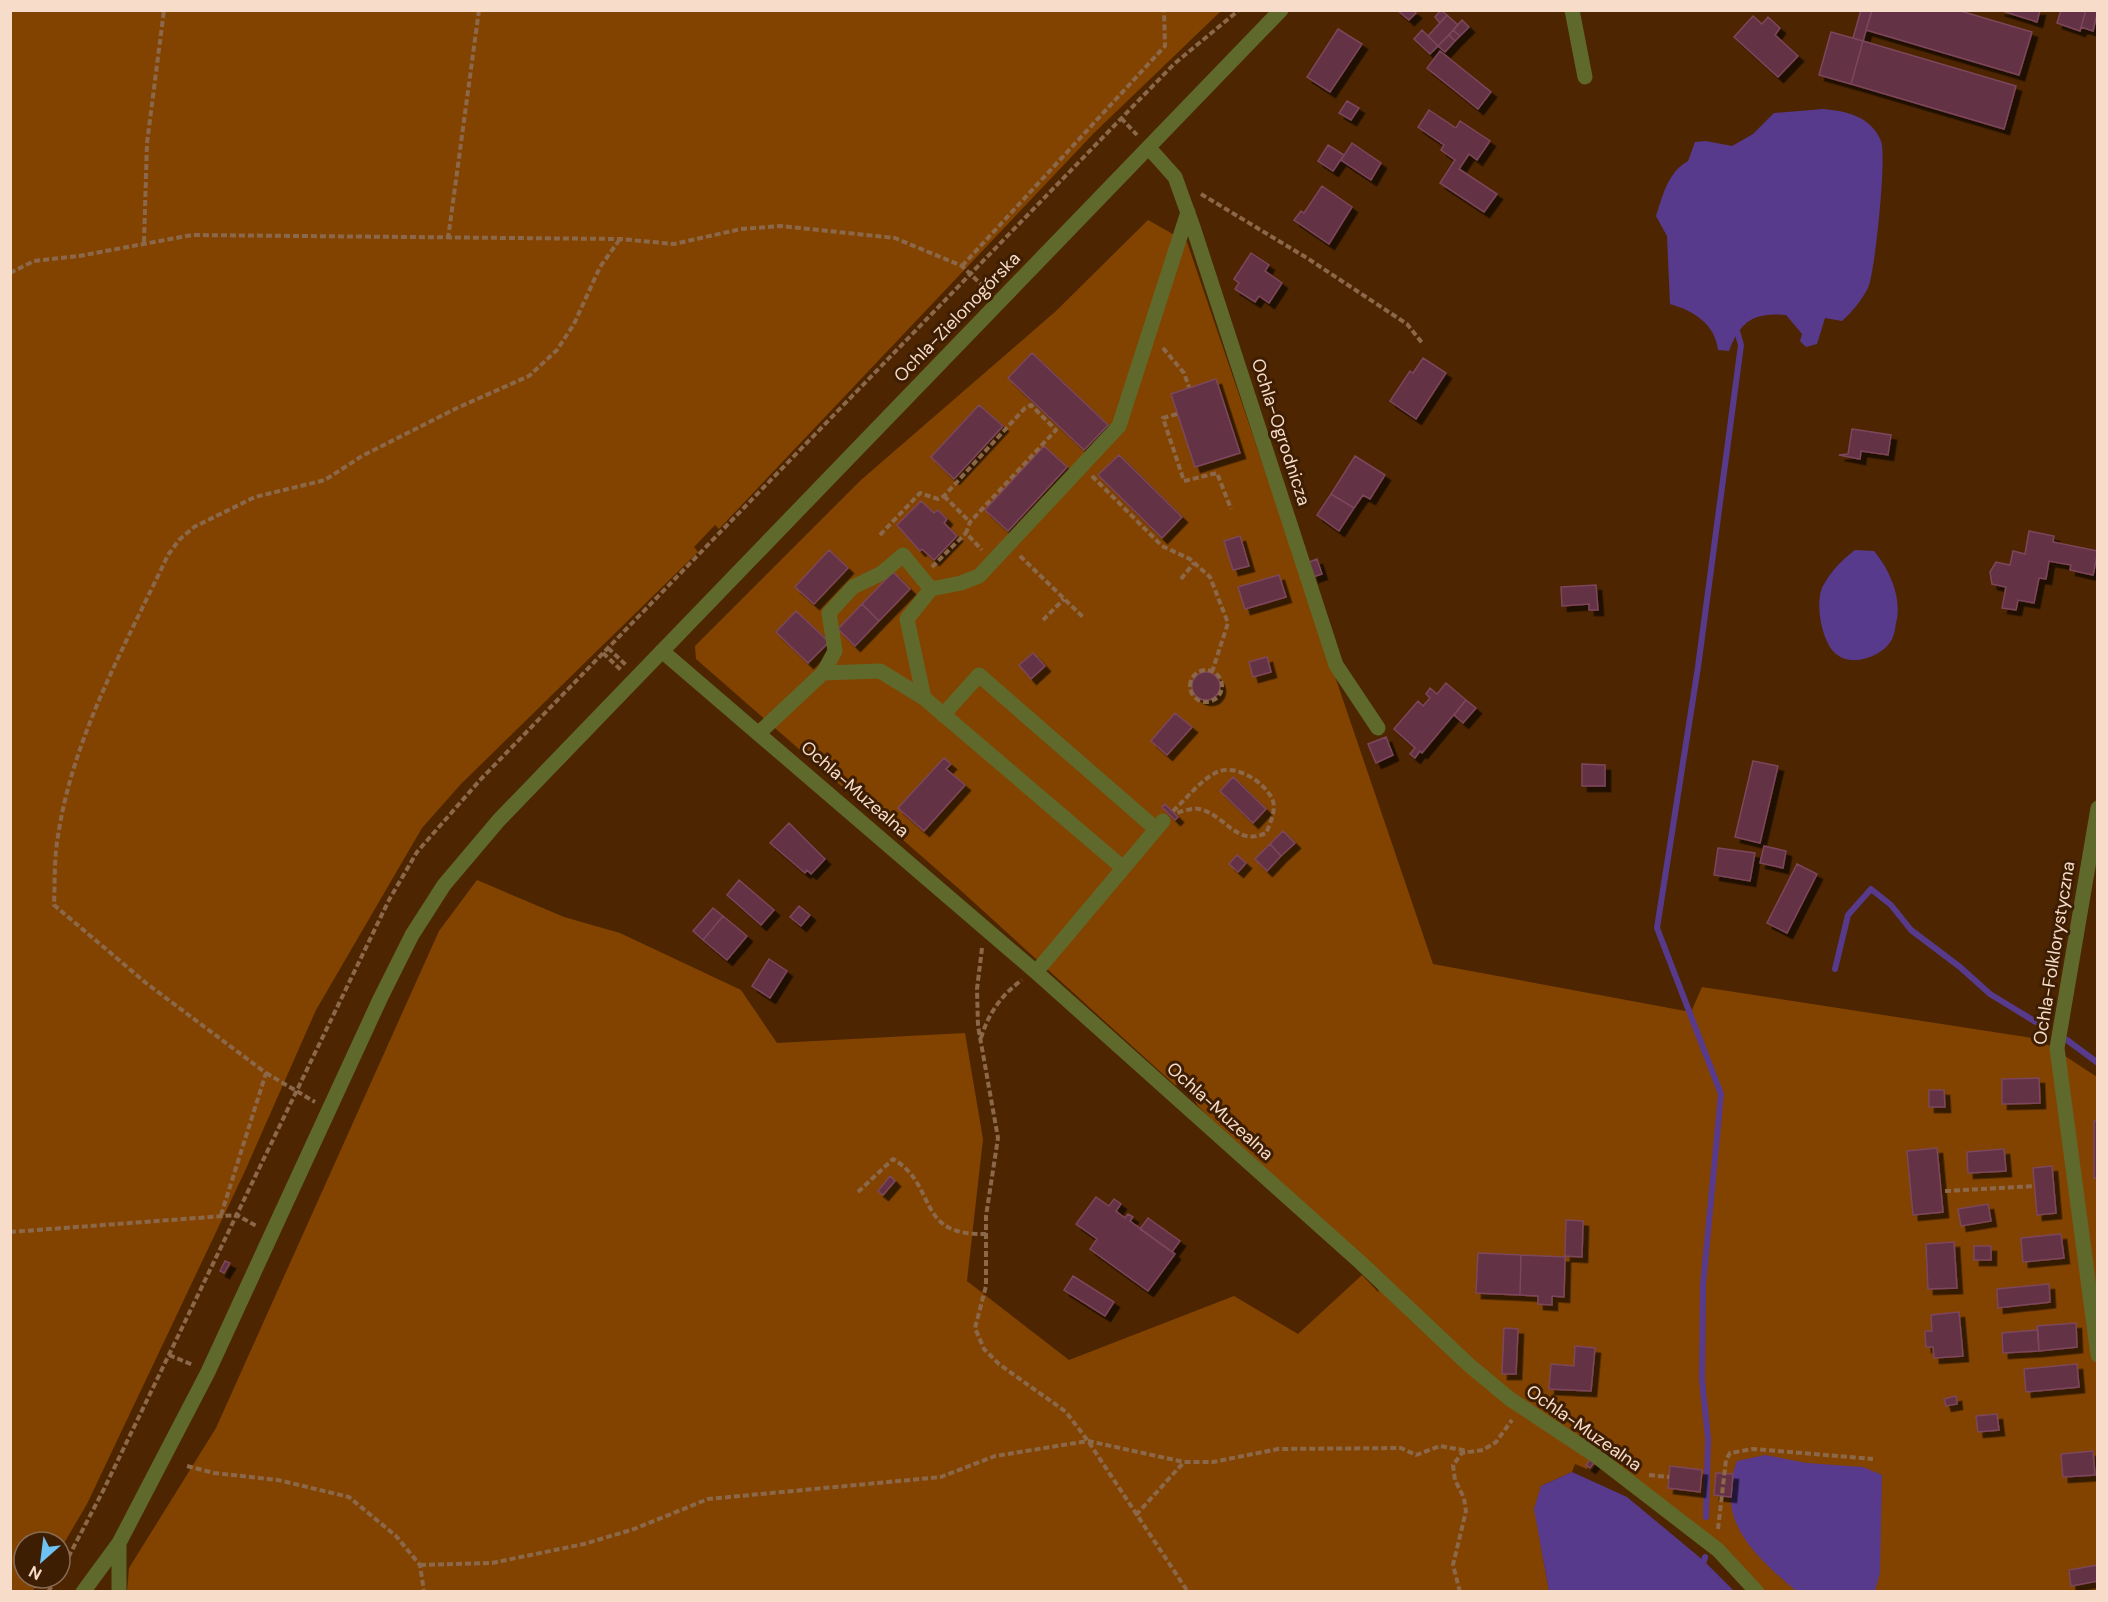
<svg xmlns="http://www.w3.org/2000/svg" width="2108" height="1602" viewBox="0 0 2108 1602" font-family="'DM Sans',sans-serif">
  <style>
    .green { fill: #834300 }
    .water { fill: #583a8d }
    .lines { fill: none; stroke-linecap: round; stroke-linejoin: round }
    .stream { stroke: #583a8d; stroke-width: 6 }
    .building { fill: #633044; stroke: #7c475b; stroke-width: 1.5; filter: url(#shadow) }
    .path { stroke: #8b684a; stroke-width: 4; stroke-dasharray: 6 3; stroke-linecap: butt }
    .minor { stroke: #5f692b; stroke-width: 15 }
    .labels { text-anchor: middle; dominant-baseline: central; stroke-width: 6; stroke-linejoin: round; paint-order: stroke }
    .street-label { font-size: 18px; fill: #f7dcca; stroke: #3d1e03 }
  </style>
  <defs>
    <filter id="shadow"><feDropShadow dx="5.5" dy="5.5" stdDeviation="0" flood-color="#0009"/></filter>
  </defs>
  <rect width="100%" height="100%" fill="#4d2500"/>
  <path class="green" d="M11 10 1221 11 1094 133 719 529 715 525 694 547 698 552 461 784 422 828 316 1010 245 1171 87 1504 60 1550V1542H24V1578H42L32 1592 10 1591Z
    M1148 220 1187 242 1433 964 1691 1012 1702 987 2039 1039 2097 1077V1591H1745L1752 1587 1603 1462 1591 1464 1587 1469 1575 1464 1572 1472 1541 1486 1539 1535 1549 1591 127 1592 129 1568 216 1428 439 931 477 880 564 917 620 933 741 990 777 1043 965 1033 983 1139 967 1281 1069 1360 1234 1296 1298 1334 1362 1275 1378 1292 1379 1285 1365 1258 1211 1119 1198 1106 1186 1086 1175 1085 958 888 696 659 695 646 861 480 1056 311Z"/>
  <path class="water" d="M1823 109C1846 111 1871 116 1881 141 1887 156 1875 273 1868 288 1861 301 1853 311 1842 321L1825 318 1817 344 1806 347 1800 341 1802 334 1786 315C1753 312 1740 322 1729 351L1718 350C1715 324 1694 311 1670 304L1667 236 1656 216C1663 195 1668 172 1688 161L1695 142 1706 141 1732 146 1753 134 1774 113Z
    M1855 550 1874 551C1889 569 1901 595 1897 619 1895 626 1895 635 1891 641 1881 657 1851 668 1835 653 1821 640 1814 600 1824 584 1832 570 1842 560 1855 550Z
    M1765 1455 1807 1463 1863 1467 1882 1475 1880 1573 1875 1591H1796C1754 1555 1714 1520 1737 1461Z
    M1572 1472 1627 1497 1704 1561 1734 1591H1549L1534 1509 1541 1486Z"/>
  <g class="lines">
    <path class="stream" d="M1835 969 1848 915 1871 889 1891 905 1911 930 1960 967 1990 994 2044 1027
      M2067 1040 2098 1063
      M1706 1517 1708 1438 1702 1380 1703 1285 1721 1094 1657 928 1698 667 1741 345 1737 331
      M1704 1561 1705 1557"/>
  </g>
  <path class="building" d="M1397 10H1413L1416 13 1409 20Z
    M1441 10 1447 15 1440 23 1435 17Z
    M1861 10H1872L1863 41 1853 38Z
    M1872 10H1957L2032 32 2019 75 1866 30Z
    M1999 10H2040L2037 22Z
    M2061 10H2086L2080 31 2057 23Z
    M2086 10H2098L2093 31 2081 27Z
    M1447 15 1458 25 1438 46 1428 36Z
    M1753 16 1762 24 1768 17 1780 28 1775 35 1798 56 1778 77 1734 37Z
    M1462 20 1469 27 1460 36 1453 30Z
    M1338 29 1362 44 1330 92 1307 77Z
    M1422 30 1438 46 1430 54 1414 39Z
    M1453 30 1460 36 1455 41 1449 35Z
    M1831 32 1863 41 1851 84 1819 75Z
    M1449 35 1455 41 1445 52 1438 46Z
    M1863 41 2016 86 2004 129 1851 84Z
    M1440 51 1491 92 1478 109 1427 68Z
    M1347 101 1359 108 1351 120 1339 113Z
    M1429 110 1456 128 1460 121 1490 141 1477 160 1469 154 1459 169 1497 194 1484 212 1440 183 1455 160 1441 150 1444 145 1418 127Z
    M1352 143 1381 163 1371 180 1341 160Z
    M1328 145 1344 155 1333 171 1318 161Z
    M1322 186 1352 207 1329 244 1294 220 1301 211 1304 213Z
    M1251 253 1269 265 1265 271 1282 283 1269 303 1259 296 1255 302 1235 289 1239 283 1234 279Z
    M1032 353 1108 425 1084 450 1008 378Z
    M1423 358 1446 373 1416 419 1390 401 1410 371 1413 373Z
    M1216 379 1240 453 1195 467 1171 394Z
    M979 405 1003 426 954 479 931 457Z
    M1852 429 1891 435 1888 455 1861 451 1860 459 1839 455 1848 454Z
    M1044 446 1067 467 1008 531 985 510Z
    M1119 455 1182 517 1162 538 1098 475Z
    M1355 456 1385 475 1370 499 1363 495 1354 508 1331 494Z
    M1331 494 1354 508 1339 531 1317 515Z
    M921 501 934 513 938 510 947 519 944 523 957 536 934 560 922 549 920 551 897 525Z
    M2029 531 2054 536 2053 542 2098 551 2093 575 2070 570 2071 565 2049 561 2046 579 2039 578 2034 603 2018 600 2016 610 2002 608 2006 587 1992 584 1990 572 1996 562 2010 565 2013 551 2025 554Z
    M1240 536 1249 566 1233 570 1224 541Z
    M829 550 848 568 814 604 795 587Z
    M1317 559 1322 574 1313 577 1309 562Z
    M893 572 910 589 879 621 862 604Z
    M1279 575 1286 597 1245 609 1238 587Z
    M1596 585 1598 610H1589V604L1562 606 1561 587Z
    M862 604 879 621 855 646 838 629Z
    M796 611 829 642 808 663 776 632Z
    M1033 653 1045 666 1031 679 1019 665Z
    M1267 657 1271 672 1253 677 1249 662Z
    M1192 686a14 14 0 1 1 28 0a14 14 0 1 1-28 0Z
    M1446 683 1466 700 1422 753 1420 751 1415 758 1410 754 1415 748 1394 729 1418 701 1423 706 1430 698 1426 694 1430 688 1437 694Z
    M1466 700 1476 708 1463 723 1454 715Z
    M1175 713 1192 727 1167 755 1151 741Z
    M1386 737 1393 755 1376 763 1368 744Z
    M944 758 951 764 946 769 965 785 924 831 898 808Z
    M1753 761 1778 766 1760 843 1735 837Z
    M1582 764 1605 765V786H1582Z
    M1233 777 1266 809 1253 823 1220 791Z
    M1165 804 1178 817 1175 820 1162 807Z
    M789 823 825 859 811 874 807 870 805 873 770 843Z
    M1283 831 1295 843 1281 856 1270 844Z
    M1270 844 1281 856 1267 871 1255 859Z
    M1764 846 1786 851 1783 868 1760 863Z
    M1718 848 1755 853 1750 881 1714 875Z
    M1237 855 1246 863 1238 872 1229 864Z
    M1797 864 1817 874 1787 933 1767 923Z
    M739 880 774 910 761 925 727 895Z
    M799 906 810 915 801 926 790 917Z
    M713 908 723 916 703 940 693 931Z
    M723 916 747 936 727 960 703 940Z
    M769 959 787 971 770 998 752 986Z
    M2039 1078 2040 1103 2002 1104V1079Z
    M1929 1090H1944L1945 1107H1929Z
    M2094 1121H2098V1178H2094Z
    M1937 1148 1943 1212 1913 1215 1907 1151Z
    M2004 1149 2006 1171 1968 1173 1967 1152Z
    M2052 1166 2056 1213 2037 1215 2033 1168Z
    M890 1176 895 1181 883 1195 878 1191Z
    M1096 1197 1109 1206 1114 1199 1121 1204 1116 1211 1125 1218 1128 1214 1133 1217 1130 1221 1175 1254 1148 1291 1090 1249 1097 1239 1076 1224Z
    M1988 1204 1991 1221 1961 1226 1958 1209Z
    M1148 1218 1180 1241 1172 1252 1140 1229Z
    M1566 1220 1583 1221 1582 1257 1565 1256Z
    M2061 1234 2064 1258 2023 1262 2021 1238Z
    M1954 1242 1957 1288 1928 1289 1926 1244Z
    M1974 1246H1991V1260H1974Z
    M1478 1253 1521 1255 1520 1295 1476 1293Z
    M1521 1255 1565 1257 1564 1297 1552 1296V1305L1538 1304V1296L1520 1295Z
    M225 1261 230 1263 224 1273 220 1271Z
    M1073 1276 1114 1302 1105 1316 1064 1290Z
    M2049 1284 2050 1302 1998 1308 1997 1289Z
    M1959 1312 1963 1356 1934 1358 1933 1347H1926L1925 1331H1932L1931 1315Z
    M2076 1323 2077 1347 2039 1351 2037 1326Z
    M1504 1328 1518 1329 1516 1374H1502Z
    M2038 1330 2039 1351 2003 1353 2002 1333Z
    M1575 1346 1595 1348 1591 1391 1549 1389 1551 1364 1574 1366Z
    M2077 1364 2079 1387 2026 1392 2024 1369Z
    M1956 1396 1957 1404 1946 1406 1944 1399Z
    M1997 1414 1999 1430 1978 1432 1976 1416Z
    M1601 1446 1605 1449 1590 1468 1586 1465Z
    M2093 1451 2095 1475 2063 1477 2061 1454Z
    M1670 1466 1702 1470 1700 1492 1668 1488Z
    M1716 1473 1733 1474 1731 1497 1714 1495Z
    M2098 1565V1581L2071 1586 2069 1570Z"/>
  <g class="lines">
    <path class="path" d="M1121 118 1137 135
      M1201 194 1307 258 1407 324 1423 344
      M448 239 479 10
      M144 242 147 143 164 10
      M962 266 1165 46 1164 10
      M10 273 34 261 79 256 192 235 620 239 674 244 741 229 781 226 895 238 962 266 988 291
      M1163 348 1184 373 1189 387
      M1177 414 1163 418 1184 481 1217 473 1231 509
      M1092 476 1162 546 1190 559 1210 577 1228 623 1212 672
      M944 496 970 522
      M880 535 920 493 938 499 944 496 1025 408 1031 405 1056 430 970 522 966 533 982 550
      M1020 556 1084 618
      M932 567 966 533
      M1181 579 1194 563
      M1043 620 1064 599
      M608 648 627 666
      M603 653 621 670
      M1190 686a16 16 0 1 1 32 0a16 16 0 1 1-32 0Z
      M1173 811C1186 799 1200 781 1215 773 1234 762 1266 782 1273 801 1276 811 1270 824 1266 833 1236 847 1226 815 1199 809 1192 808 1183 811 1176 813
      M982 948 977 989 978 1026 998 1138 986 1216V1286L975 1328 984 1349 999 1364 1066 1412 1088 1441 1188 1592
      M981 1038C988 1014 1002 994 1022 980
      M266 1073 315 1102
      M1945 1191 2035 1186
      M858 1192 893 1159C939 1186 914 1236 986 1234
      M221 1215 266 1073 146 983 54 905C55 882 54 858 58 836 73 736 125 646 168 555L179 540 194 527 255 497 325 480 362 456 457 408 529 376 557 350 574 324 600 267 620 239
      M10 1232 237 1215 258 1227
      M169 1355 193 1365
      M187 1466 214 1473 278 1480 349 1497 396 1536 420 1565 424 1592
      M1649 1475 1669 1477
      M1136 1515 1184 1462H1213L1278 1449 1401 1448 1416 1455 1440 1446 1468 1451
      M1718 1529 1726 1460 1730 1453 1753 1449 1873 1459
      M420 1565 492 1563 584 1544 634 1529 708 1499 941 1477 995 1456 1088 1441 1184 1462
      M60 1573 104 1489 389 900 417 852 481 779 1174 64 1239 10
      M48 1592 57 1578
      M1460 1592 1453 1565 1466 1511 1464 1498 1455 1480 1453 1465 1462 1453 1483 1450 1496 1442 1512 1420"/>
    <path class="minor" d="M1572 10 1585 77
      M1149 148 1175 177 1193 227 1336 665 1378 728
      M662 651 1036 972 1360 1262 1469 1365 1510 1399 1596 1456 1718 1550 1757 1592
      M823 673 880 671 924 698 907 619 931 589 961 583 979 576 1119 426 1188 212
      M924 698 1122 867
      M943 715 979 675 1156 829
      M760 732 823 673 835 651 829 613 853 587 882 573 903 555 931 589
      M2098 808 2057 1048 2098 1355
      M1036 972 1163 821
      M119 1543V1592
      M83 1592 119 1543 208 1372 380 999 412 935 444 885 499 820 1281 10"/>
  </g>
  <g class="labels">
    <g class="street-label">
      <text transform="translate(957 317) rotate(-46)">Ochla-Zielonogórska</text>
      <text transform="translate(1281 432) rotate(72)">Ochla-Ogrodnicza</text>
      <text transform="translate(855 789) rotate(41)">Ochla-Muzealna</text>
      <text transform="translate(2054 953) rotate(-81)">Ochla-Folklorystyczna</text>
      <text transform="translate(1220 1111) rotate(42)">Ochla-Muzealna</text>
      <text transform="translate(1584 1428) rotate(35)">Ochla-Muzealna</text>
    </g>
  </g>
  <rect width="2108" height="1602" fill="none" stroke="#f7dcca" stroke-width="24"/>
  <g transform="translate(42 1560) rotate(208)"><circle r="28" fill="#3d1e03" stroke="#876a53" stroke-width="1.5"/>
  <path d="M0-4.5L10 22L0 15L-10 22Z" fill="#6fc2f4"/>
  <text y="-9" font-size="16" font-weight="bold" text-anchor="middle" fill="#f7dcca">N</text>
  </g>
</svg>
